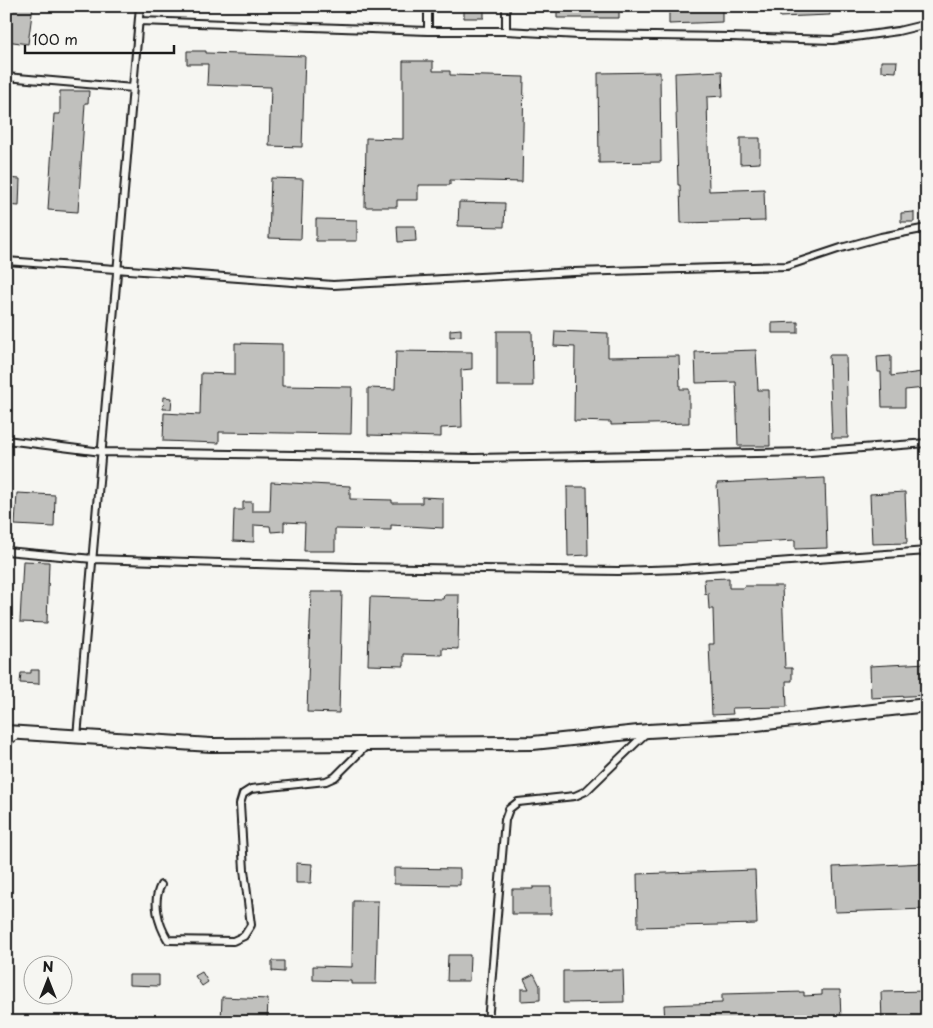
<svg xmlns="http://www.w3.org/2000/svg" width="933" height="1028" viewBox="0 0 933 1028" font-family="'Playpen Sans',sans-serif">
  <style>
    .building { fill: #c0c0bd; stroke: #1c1c1c }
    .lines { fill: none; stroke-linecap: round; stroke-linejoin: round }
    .lane-casing { stroke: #1c1c1c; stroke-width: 10 }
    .street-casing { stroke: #1c1c1c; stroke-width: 16 }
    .lane { stroke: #f6f6f2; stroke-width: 6 }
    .street { stroke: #f6f6f2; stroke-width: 12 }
  </style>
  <rect width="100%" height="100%" fill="#f6f6f2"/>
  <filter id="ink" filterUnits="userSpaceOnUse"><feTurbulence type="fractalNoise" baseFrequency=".02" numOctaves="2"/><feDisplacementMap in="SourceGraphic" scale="10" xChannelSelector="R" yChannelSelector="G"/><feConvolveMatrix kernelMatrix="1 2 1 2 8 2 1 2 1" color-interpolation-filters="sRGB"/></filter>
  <g filter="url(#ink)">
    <path class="building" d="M6 6H33L28 44 6 41Z
      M464 6H484V18H464Z
      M557 6H619V18H557Z
      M669 6H722V22L669 24Z
      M779 6H829L830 15 780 17Z
      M187 51H206V53L305 56 302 147 269 146 271 87 207 85 208 64H187Z
      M403 61H433V71H450V75L524 77 522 182 450 180V185H418V200H397V207H365L366 138 403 139Z
      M881 61H897L896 72 881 71Z
      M722 71 723 96 707 97 709 191 764 189 765 221 681 223 680 185H678L675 73Z
      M660 72 661 162 599 163 598 73Z
      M60 91H89L88 103H85L78 212 48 210 54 114H60Z
      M740 138H760V163L740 164Z
      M6 178 20 179 19 206 6 205Z
      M271 178 303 179 301 239 269 238Z
      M459 202 505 203 504 227 458 226Z
      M914 212V222H901V213Z
      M316 219 357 220V241H316Z
      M397 226H415L416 241 398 242Z
      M798 322V333H772V323Z
      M461 329V336L450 337V330Z
      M497 331H532L533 386H497Z
      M555 331 608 333V357L679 356 680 389H689V423L611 425V422L574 421 575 347 554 346Z
      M235 343 282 344V386L352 387 351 434 219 432V443L163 441 164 413 200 415 201 373 235 374Z
      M756 350 758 390H769L770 446H738L736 382 696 383 695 352Z
      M396 351 472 352V369L461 370 462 427 441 428V437L368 435V388L395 389Z
      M829 355H846L848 438H832Z
      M891 356V376L922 372 925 388 905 390V407H882L881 372H878L877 357Z
      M164 397 172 398 171 409H163Z
      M825 478 827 548 795 549V540L720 544 717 483Z
      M271 482 350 486V499L392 500V503H422V497L443 498V528L391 525V530L335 529V551H304L305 523 284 522V531L271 532 270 526 254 525V542L233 541 234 510H243V502H252V511H270Z
      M567 487H587L588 555 568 556Z
      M905 492 907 543 872 544 870 494Z
      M17 493 55 495 54 527 15 525Z
      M23 561 49 562 47 623 20 622Z
      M729 578V588H744V586H782L785 668H792V681H786L787 707 732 708 733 714 712 715 709 644H714L713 609H709L708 593 705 594 704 579Z
      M311 592H342L339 713 307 712Z
      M444 595H459L458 649 442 648V655L404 654V666L368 665 370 597 443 599Z
      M927 663V695L871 698 870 666Z
      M31 670H39V684L20 683 21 673H31Z
      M296 863 312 864 311 883H296Z
      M927 863V909L835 912 833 867Z
      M394 868 460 869V885L394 884Z
      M755 870 757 924 638 927 637 874Z
      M533 887H551V914H512V889H533Z
      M353 901H378L376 984H351V981L313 980V966L352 967Z
      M448 955H470L469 981H447Z
      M272 961H284V972L272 971Z
      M623 970 624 1002 563 1003V971Z
      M202 972 208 982 202 986 195 976Z
      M534 974 540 986V1000L521 1001V989H529L524 979Z
      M129 975H159V986L129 985Z
      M822 990H840L841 1022H665L664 1005 722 1003V994L804 992V996L822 995Z
      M927 991V1022H882L881 992Z
      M222 997 268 999 267 1022H221Z"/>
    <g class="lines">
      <defs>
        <path id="lane" d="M428 6V31
          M506 6V31
          M139 21 428 31H506L579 35 729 37 833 40 898 31 927 24
          M6 77 133 88
          M6 261 333 285 574 272 787 266 841 248 881 237 927 228
          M6 440 102 452 474 458 810 452 927 443
          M6 551 93 559 355 567 618 571 681 569 927 551
          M77 737 140 6
          M6 742 17 735
          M161 885C152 901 158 924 168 940L233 941 244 936 251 925 244 870 240 804 243 794 251 789 326 781 335 777 367 745
          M488 1022 505 820 509 809 518 802 575 796 586 791 645 734"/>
        <path id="street" d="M6 732 211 745 533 743 648 731 739 726 927 705"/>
      </defs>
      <use href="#lane" class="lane-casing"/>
      <use href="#street" class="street-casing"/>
      <use href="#lane" class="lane"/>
      <use href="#street" class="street"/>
    </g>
  </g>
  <rect width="933" height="1028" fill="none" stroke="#f6f6f2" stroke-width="25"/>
  <rect x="12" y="12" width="908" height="1003" fill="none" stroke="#1c1c1c" stroke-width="2" filter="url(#ink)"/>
  <g transform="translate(48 980)"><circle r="24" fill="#f6f6f2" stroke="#9f9f9c"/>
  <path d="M0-4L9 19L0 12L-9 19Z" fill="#1c1c1c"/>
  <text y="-8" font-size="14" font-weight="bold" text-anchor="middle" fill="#1c1c1c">N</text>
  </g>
  <path d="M25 45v8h149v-8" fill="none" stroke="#1c1c1c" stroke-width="2.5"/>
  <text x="32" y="45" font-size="15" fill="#1c1c1c" stroke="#f6f6f2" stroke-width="4" paint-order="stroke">100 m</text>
</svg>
